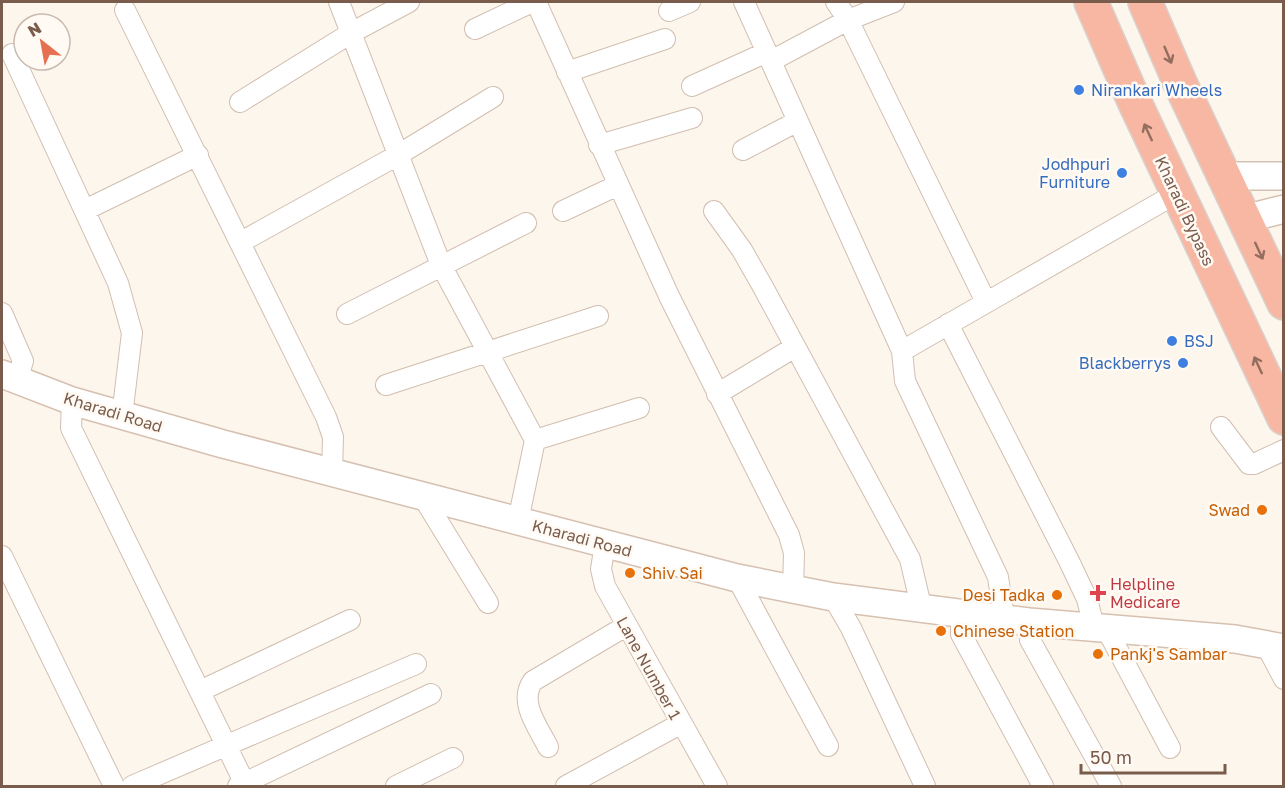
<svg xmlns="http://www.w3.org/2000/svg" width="1285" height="788" viewBox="0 0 1285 788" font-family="'Golos Text',sans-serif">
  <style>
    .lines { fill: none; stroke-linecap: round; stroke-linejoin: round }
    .street-casing { stroke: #d1beb0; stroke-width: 22 }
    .secondary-casing { stroke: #d6c0b0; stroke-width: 30 }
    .highway-casing { stroke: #dad1cd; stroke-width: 36 }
    .street { stroke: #fff; stroke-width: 20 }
    .secondary { stroke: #fff; stroke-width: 27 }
    .highway { stroke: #f7b7a3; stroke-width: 33 }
    .oneway { stroke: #936e5e }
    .shop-dot { fill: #3f7fe0; stroke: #fffaf3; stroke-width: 2 }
    .food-dot { fill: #e8710a; stroke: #fffaf3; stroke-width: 2 }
    .health-dot { fill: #e0444e; stroke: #fffaf3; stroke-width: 2 }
    .labels { text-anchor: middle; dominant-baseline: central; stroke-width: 5; stroke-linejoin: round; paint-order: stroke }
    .shop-label { font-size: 16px; fill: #366cbe; stroke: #fffaf3; text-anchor: start }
    .street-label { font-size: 16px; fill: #7a5c4d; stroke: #fffaf3 }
    .food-label { font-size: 16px; fill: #c56008; stroke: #fffaf3; text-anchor: start }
    .health-label { font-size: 16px; fill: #be3a42; stroke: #fffaf3; text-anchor: start }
  </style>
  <rect width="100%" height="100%" fill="#fdf6ec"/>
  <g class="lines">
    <defs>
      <path id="street" d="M339 2 441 265 535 440 518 521
        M536 2 669 296 789 535 794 553 793 590
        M744 2 902 351 905 381 998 577 1004 618
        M836 2 848 20 986 302
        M125 10 326 417 333 437 332 473
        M669 11 690 2
        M475 29 532 2
        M12 54 118 283 132 333 122 416
        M771 61 848 20 894 2
        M567 72 665 39
        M692 86 767 52
        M240 102 351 33 409 2
        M599 145 692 118
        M743 150 798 121
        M85 210 198 155
        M563 211 618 185
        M714 211 742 250 763 287 910 559 921 606
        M241 242 398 155 493 97
        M2 313 23 361 17 380
        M347 314 526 223
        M948 324 1069 561 1087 599 1094 627
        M902 351 1177 193
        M386 385 598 316
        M717 394 795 347
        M72 401 71 428 246 786
        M1221 427 1249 464H1254L1284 450
        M535 440 639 408
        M423 497 488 603
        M605 544 601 569 605 586 717 786
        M2 556 114 786
        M737 578 828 746
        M833 597 851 628 925 786
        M961 613V634L1043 786
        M1029 622 1030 640 1111 786
        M1106 628 1170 748
        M1266 645 1284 679
        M200 691 350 620
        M548 747C538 727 518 702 533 681L626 626
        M132 786 416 664
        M238 786 431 694
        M396 786 453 758
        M566 786 680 724"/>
      <path id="secondary" d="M1224 176H1284
        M1244 219 1284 209
        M2 374 72 401 223 444 737 578 833 597 1029 622 1235 639 1284 648"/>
      <path id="highway" d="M1091 2 1135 103 1284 418
        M1145 2 1180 83 1284 303"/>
    </defs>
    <use href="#street" class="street-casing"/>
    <use href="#secondary" class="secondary-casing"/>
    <use href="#highway" class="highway-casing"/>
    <use href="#street" class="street"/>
    <use href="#secondary" class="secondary"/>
    <use href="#highway" class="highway"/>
  </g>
  <defs><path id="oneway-shaft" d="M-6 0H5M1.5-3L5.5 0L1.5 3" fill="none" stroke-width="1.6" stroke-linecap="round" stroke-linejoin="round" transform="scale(1.5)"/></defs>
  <g class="oneway">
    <use href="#oneway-shaft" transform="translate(1168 55) rotate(67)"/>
    <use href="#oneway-shaft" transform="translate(1148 132) rotate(-115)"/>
    <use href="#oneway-shaft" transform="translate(1259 251) rotate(65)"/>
    <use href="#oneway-shaft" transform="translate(1258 365) rotate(-115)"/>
  </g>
  <g class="shop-dot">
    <circle cx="1079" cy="90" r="6"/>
    <circle cx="1122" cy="173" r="6"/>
    <circle cx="1172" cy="341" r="6"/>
    <circle cx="1183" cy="363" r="6"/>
  </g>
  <g class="food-dot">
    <circle cx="1262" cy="510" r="6"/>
    <circle cx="630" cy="573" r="6"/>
    <circle cx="1057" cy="595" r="6"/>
    <circle cx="941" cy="631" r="6"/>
    <circle cx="1098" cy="654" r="6"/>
  </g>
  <path class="health-dot" d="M1095 584h6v6h6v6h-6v6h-6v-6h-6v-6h6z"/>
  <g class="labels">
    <g class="shop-label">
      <text x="1091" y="90">Nirankari Wheels</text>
      <text x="1110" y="164" text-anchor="end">Jodhpuri<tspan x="1110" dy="18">Furniture</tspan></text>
      <text x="1184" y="341">BSJ</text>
      <text x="1171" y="363" text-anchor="end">Blackberrys</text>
    </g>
    <g class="street-label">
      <text transform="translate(1185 211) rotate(65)">Kharadi Bypass</text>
      <text transform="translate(113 412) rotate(17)">Kharadi Road</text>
      <text transform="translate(582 538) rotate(15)">Kharadi Road</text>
      <text transform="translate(649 668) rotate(61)">Lane Number 1</text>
    </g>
    <g class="food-label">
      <text x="1250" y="510" text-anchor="end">Swad</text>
      <text x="642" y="573">Shiv Sai</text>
      <text x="1045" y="595" text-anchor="end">Desi Tadka</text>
      <text x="953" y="631">Chinese Station</text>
      <text x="1110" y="654">Pankj's Sambar</text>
    </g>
    <g class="health-label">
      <text x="1110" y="584">Helpline<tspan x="1110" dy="18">Medicare</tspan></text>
    </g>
  </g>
  <rect width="1285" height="788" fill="none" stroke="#7a5c4d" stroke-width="6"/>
  <g transform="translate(42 42) rotate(329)"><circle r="28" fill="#fffaf3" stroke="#cabbb1" stroke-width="1.5"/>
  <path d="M0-4.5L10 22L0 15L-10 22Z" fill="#e76f51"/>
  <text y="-9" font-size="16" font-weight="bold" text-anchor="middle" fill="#7a5c4d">N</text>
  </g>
  <path d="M1081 764v9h144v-9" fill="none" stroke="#7a5c4d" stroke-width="3"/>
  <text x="1090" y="764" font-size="18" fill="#7a5c4d" stroke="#fffaf3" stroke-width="4.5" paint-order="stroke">50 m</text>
</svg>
